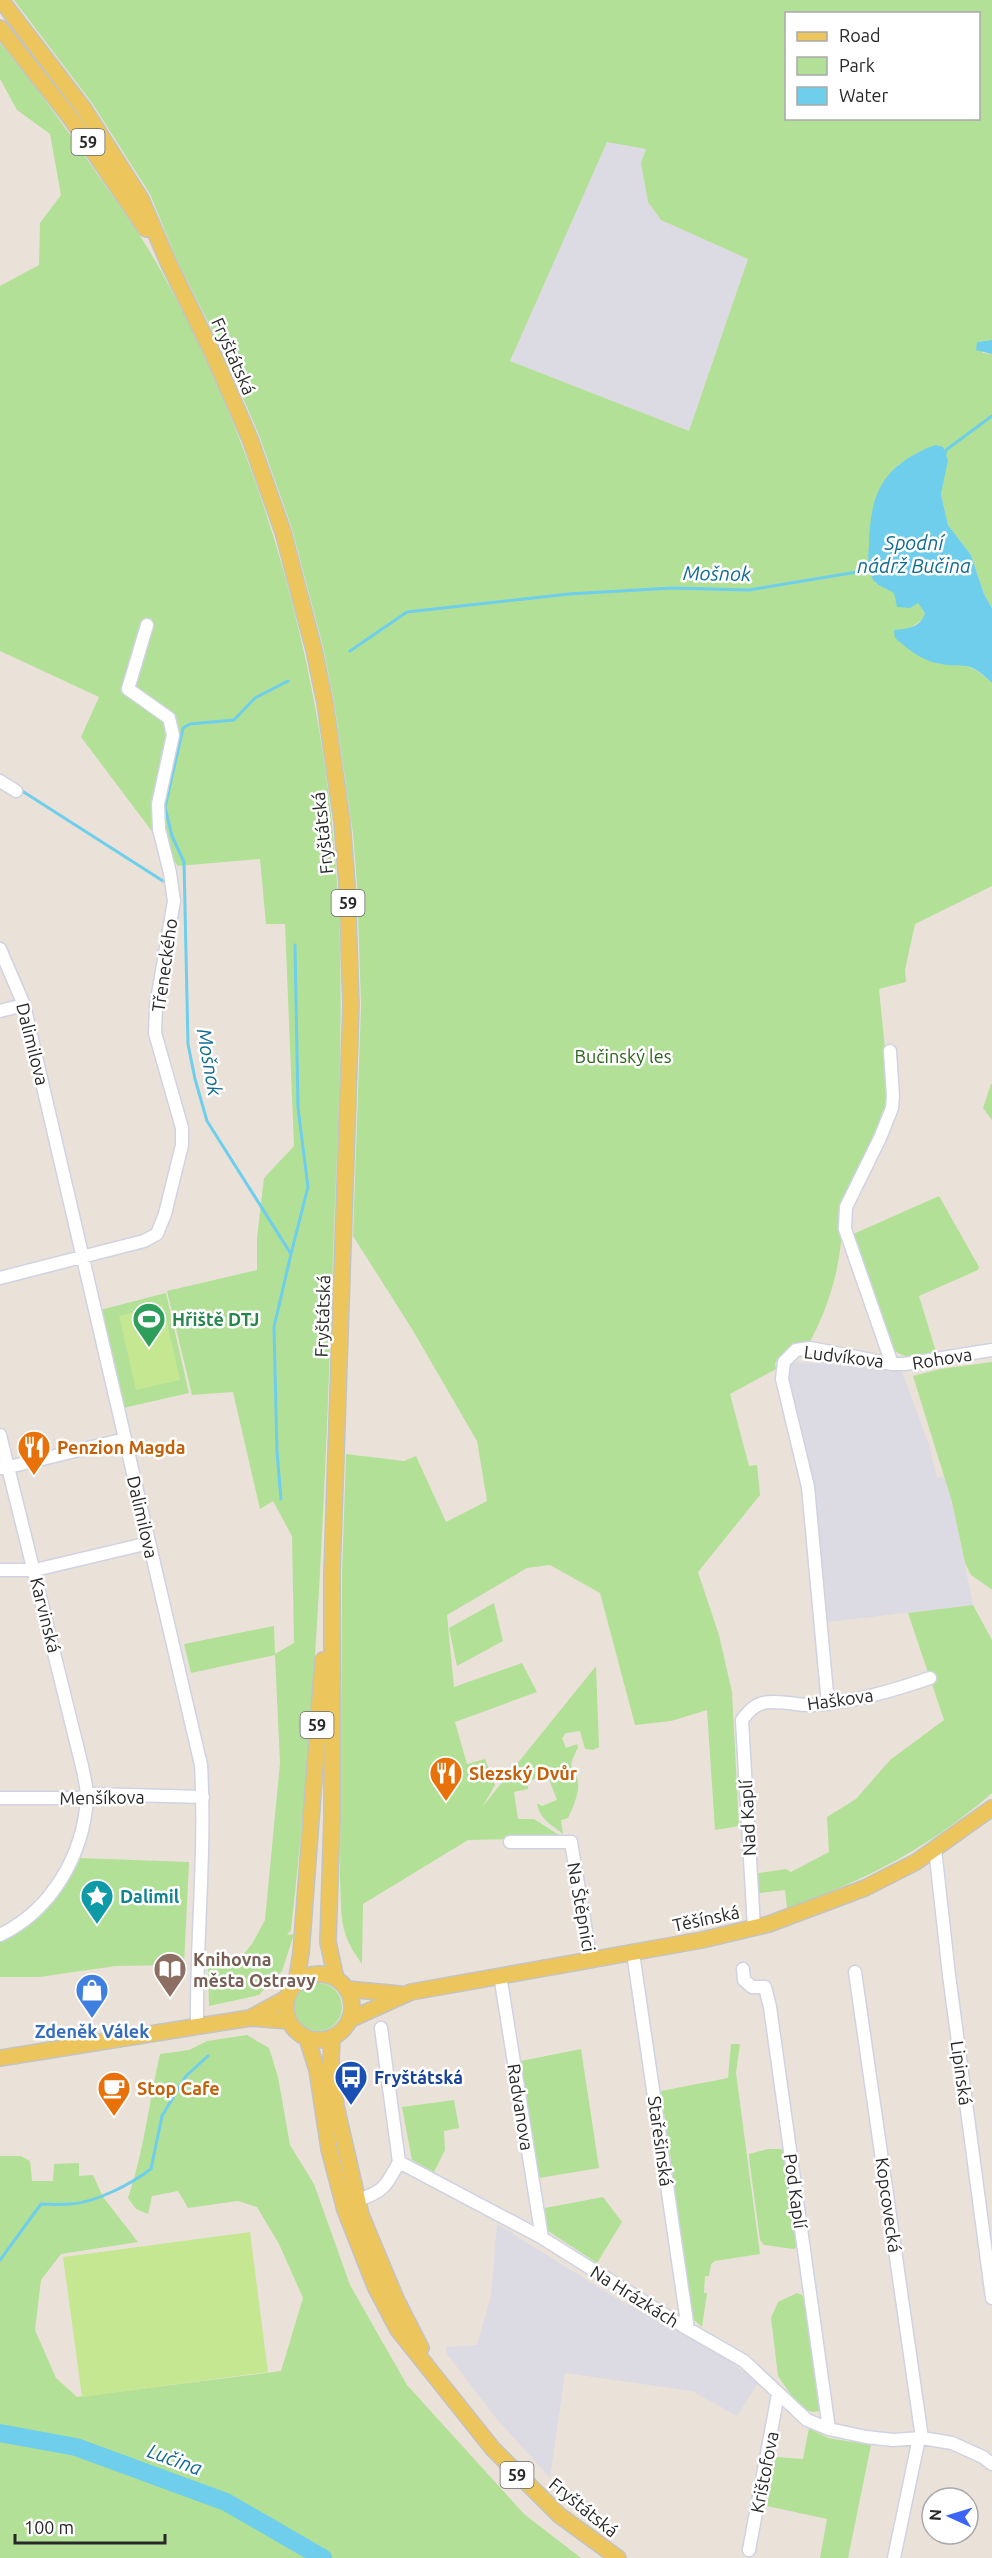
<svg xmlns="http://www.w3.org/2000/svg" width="992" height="2558" viewBox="0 0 992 2558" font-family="Ubuntu,sans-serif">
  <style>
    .industrial { fill: #dcdae2 }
    .green { fill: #b2e097; fill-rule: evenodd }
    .pitch { fill: #c6e792 }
    .water { fill: #6eceeb }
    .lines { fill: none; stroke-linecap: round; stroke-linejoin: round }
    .stream { stroke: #6eceeb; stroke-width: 3 }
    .river { stroke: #6eceeb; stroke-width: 18 }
    .minor-casing { stroke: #cfd3e1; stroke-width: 15 }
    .major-casing { stroke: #c3c3c3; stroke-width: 18 }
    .minor { stroke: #fff; stroke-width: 12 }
    .major { stroke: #ecc65c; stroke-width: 15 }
    .labels { text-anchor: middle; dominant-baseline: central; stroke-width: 5; stroke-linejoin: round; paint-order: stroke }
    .shield { fill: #fff; stroke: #686868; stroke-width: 1.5 }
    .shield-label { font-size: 16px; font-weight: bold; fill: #282828 }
    .street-label { font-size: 18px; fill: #282828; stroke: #fff }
    .park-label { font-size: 18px; fill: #2c621b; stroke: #fff }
    .leisure-label { font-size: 18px; font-weight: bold; fill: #27864d; stroke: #fff; text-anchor: start }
    .food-label { font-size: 18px; font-weight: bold; fill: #c56008; stroke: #fff; text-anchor: start }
    .culture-label { font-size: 18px; font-weight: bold; fill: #0d838f; stroke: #fff; text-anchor: start }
    .education-label { font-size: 18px; font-weight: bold; fill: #785e54; stroke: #fff; text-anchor: start }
    .shop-label { font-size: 18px; font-weight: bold; fill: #366cbe; stroke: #fff }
    .transit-label { font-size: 18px; font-weight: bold; fill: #164399; stroke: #fff; text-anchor: start }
    .water-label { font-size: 20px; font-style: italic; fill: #106b93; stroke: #fff }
  </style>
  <rect width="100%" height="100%" fill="#eae2d9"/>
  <path class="industrial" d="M607 142 647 149 641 163 648 202 661 220 748 259 689 431 510 361 554 252Z
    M814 1356 901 1369 929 1445 937 1478 944 1477 952 1502 973 1605 828 1622 814 1488 787 1381 789 1362 816 1363Z
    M497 2224 614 2297 723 2356 758 2383 737 2416 692 2391 565 2373 550 2478 496 2418 447 2354 446 2347 477 2345 491 2296Z"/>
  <path class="green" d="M14 0H992V340L977 342 983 353 992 354V608L984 594 971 555 948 525 941 494 943 480 935 445 898 465 875 583 918 602 925 613 923 619 909 629 936 663C963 664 972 664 992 683V886L915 924 905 970 906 982 879 989 890 1098 842 1226C841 1267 828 1310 808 1345L794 1347 775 1363 776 1369 730 1394 749 1466 757 1465 760 1495 698 1572 719 1635 732 1692 739 1826 715 1830 707 1710 671 1721 635 1725 600 1593 550 1565 527 1568 447 1615 454 1687 522 1663 537 1692 455 1722 467 1764 485 1759 495 1785 483 1806 596 1666 599 1747 593 1750 585 1749 580 1731 566 1733 562 1738 566 1748 577 1744 578 1748C562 1776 580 1767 578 1789 577 1798 572 1810 568 1818L561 1820 563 1834C552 1825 539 1819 537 1803L542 1806 557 1800 549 1779 543 1781 541 1776 527 1782 528 1789 514 1792 518 1819H534L559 1835V1838L468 1840 363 1904 362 1964C338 1931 342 1918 340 1878L342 1573 346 1454 404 1461 416 1456 446 1522 487 1501 477 1441 412 1329 353 1236 361 1005 357 885 353 834 334 701 323 647 292 529 259 435 222 350 176 258 150 194 92 103ZM786 14H978V118H786ZM607 142 646 149 641 163 648 202 661 220 748 259 689 431 510 361Z
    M0 43C36 86 69 132 100 178 121 208 143 238 160 269 264 457 323 669 337 883 346 1018 336 1153 332 1288 325 1503 315 1717 291 1930L287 1935 294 1934 282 1971 259 1995 209 2006 208 1966 236 1963 252 1944 265 1920 280 1763 275 1655 191 1673 184 1644 274 1626 275 1654 294 1643 292 1536 273 1501 260 1509 233 1392 192 1395 167 1291 257 1270V1238L264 1178 294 1146 285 924H266L260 859 178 866 81 737 99 697 0 651V286L39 265 40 223 61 195 50 134 17 110 0 79Z
    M991 1084H992V1120L983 1108Z
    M939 1196 979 1267 978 1270 919 1296 937 1355C920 1358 906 1360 892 1349L851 1235Z
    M166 1293 189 1393 123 1408 100 1310Z
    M992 1362V1589H991L971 1575 965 1563 952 1502 913 1376 940 1369Z
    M494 1603 503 1641 457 1666 449 1628Z
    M973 1605 992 1640V1793C932 1846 863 1882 787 1908L785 1890 759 1893 758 1873 786 1869 791 1872 829 1852 827 1817 856 1799 890 1760 944 1720 908 1613Z
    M79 1858 189 1862 184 1965 116 1966 39 1977H0V1940C37 1927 57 1888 79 1858Z
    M294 2007a24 24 0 1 1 48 0a24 24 0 1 1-48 0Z
    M247 2035 269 2048 278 2077 290 2145 314 2184 350 2285 407 2385 524 2514 581 2558H0V2156H21L30 2161 32 2181H53L54 2164 79 2163V2176L93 2175 103 2197 138 2242 61 2254 41 2280 35 2330 56 2378 77 2397 281 2371 303 2298 279 2244 257 2207 238 2201 188 2208 178 2191 152 2196 148 2214 136 2209 128 2198C144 2151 149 2102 160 2054L189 2050 207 2041Z
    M731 2044H740L736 2073 760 2254 715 2261 711 2264 709 2276H705L704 2293H707L702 2327 693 2319 661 2091 728 2078Z
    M581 2049 599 2168 539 2178 521 2061Z
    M454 2100 459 2128 444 2131 445 2150 434 2172 412 2160 402 2107Z
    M768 2149H781L785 2151 798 2246 794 2249 764 2245 760 2240 749 2158V2154Z
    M603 2197 622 2222 597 2263 548 2231 545 2208Z
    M797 2293 802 2295 808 2306 823 2410 813 2412 800 2408 778 2376 771 2318 778 2302Z
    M809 2428 828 2438 871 2445 848 2558H820L827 2519 767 2506 776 2457 803 2459Z"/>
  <path class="pitch" d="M163 1305 180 1380 136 1390 119 1316Z
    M250 2232 268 2372 82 2397 63 2257Z"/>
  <path class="water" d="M992 340V354L976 350 977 342Z
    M935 445 943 447 948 460 941 494 948 525 971 555 984 594 992 608V683C965 657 966 670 936 663 919 659 907 648 895 638L894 630C908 629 921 627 925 613L918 603 910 608 897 607 894 593C888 589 878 586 874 581 867 571 868 556 869 545 870 491 884 465 935 445Z"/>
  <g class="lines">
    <path class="stream" d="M945 454 946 450 992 416
      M350 651 407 612 569 594 672 588 749 590 863 571 874 573
      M19 789 163 881
      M291 1254 308 1187 298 1108 295 945
      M281 1499 277 1452 274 1327 291 1254 207 1121 195 1079 188 1044 184 862 172 836 165 807 183 728 190 724 234 720 255 698 288 681
      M0 2260 41 2204C51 2204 60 2205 70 2204 95 2203 131 2184 151 2169L162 2116 186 2076 208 2056"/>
    <path class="river" d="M0 2433 76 2447 226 2502 323 2558"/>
    <defs>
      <path id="minor" d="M0 781 16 791
        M0 949 24 1005 201 1765C206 1852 196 1939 197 2026
        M0 1011 24 1005
        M890 1051 893 1096 892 1108 880 1138 846 1207 845 1229 892 1364
        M0 1278 144 1241 157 1234 165 1214 182 1145V1128L155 1033 156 1006 174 901 170 873 159 829 158 804 173 735 169 718 128 689 147 625
        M0 1435 82 1766C84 1776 87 1787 87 1797 84 1854 52 1910 0 1935
        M0 1468 9 1467 125 1439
        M0 1570H35L149 1543
        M828 1704 808 1487 782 1379 784 1362 796 1350 810 1348 892 1364H905L992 1350
        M0 1798H78L93 1794 203 1797
        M510 1842H571L591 1961
        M935 1849 949 1975 992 2298
        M754 1928 742 1720C748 1712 753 1706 763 1703 778 1699 798 1706 813 1705 854 1702 892 1691 930 1678
        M633 1953 688 2329
        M743 1969 744 1980 752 1987H765L770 2007 829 2429
        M855 1972 922 2438
        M500 1975 542 2238
        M381 2028 399 2162
        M399 2162 539 2236 683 2326 744 2361 807 2420 829 2429 866 2437 893 2440 922 2438 952 2443 983 2457 992 2464
        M357 2200C384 2192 386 2186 399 2162
        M749 2550 778 2394
        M894 2558 919 2438"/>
      <path id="major" d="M1 0 84 109 141 199 168 262 213 354 250 439 283 532 314 650 325 703 342 822 347 885 351 1005 332 1573V1817L328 1942 336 1979
        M0 28 72 120 146 229
        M286 2007a33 33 0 1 1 66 0a33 33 0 1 1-66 0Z
        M296 1984 301 1953 323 1660
        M347 1989 400 1994
        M250 2018 287 1998
        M349 2020 411 1992 702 1940 769 1924 865 1888 916 1862 992 1808
        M332 2037 331 2061 336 2106 361 2215 396 2299 421 2348
        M307 2038 317 2070 329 2149 345 2210 375 2286 398 2330 493 2449 559 2515 618 2558
        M0 2058 250 2018 289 2021"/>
    </defs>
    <use href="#minor" class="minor-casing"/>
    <use href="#major" class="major-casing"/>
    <use href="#minor" class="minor"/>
    <use href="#major" class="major"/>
  </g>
  <defs>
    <symbol id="stadium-pin" viewBox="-11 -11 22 30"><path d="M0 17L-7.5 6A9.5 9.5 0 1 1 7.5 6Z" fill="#2e9e5b" stroke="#fff"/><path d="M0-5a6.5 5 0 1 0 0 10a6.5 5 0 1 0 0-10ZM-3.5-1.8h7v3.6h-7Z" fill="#fff"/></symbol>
    <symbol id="restaurant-pin" viewBox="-11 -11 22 30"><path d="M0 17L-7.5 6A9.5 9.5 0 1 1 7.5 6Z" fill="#e8710a" stroke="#fff"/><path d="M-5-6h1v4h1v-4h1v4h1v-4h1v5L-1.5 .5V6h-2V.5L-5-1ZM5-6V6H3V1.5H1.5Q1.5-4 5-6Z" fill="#fff"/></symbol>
    <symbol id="sight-pin" viewBox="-11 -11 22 30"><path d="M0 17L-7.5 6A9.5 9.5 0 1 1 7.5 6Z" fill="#0f9aa8" stroke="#fff"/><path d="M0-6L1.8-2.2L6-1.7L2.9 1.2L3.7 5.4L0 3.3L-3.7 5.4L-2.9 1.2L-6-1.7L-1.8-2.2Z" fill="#fff"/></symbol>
    <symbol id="library-pin" viewBox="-11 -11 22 30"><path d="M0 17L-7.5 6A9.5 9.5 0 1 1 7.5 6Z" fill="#8d6e63" stroke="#fff"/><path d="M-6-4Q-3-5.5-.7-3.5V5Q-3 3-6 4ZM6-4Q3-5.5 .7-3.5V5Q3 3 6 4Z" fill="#fff"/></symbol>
    <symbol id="shop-pin" viewBox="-11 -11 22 30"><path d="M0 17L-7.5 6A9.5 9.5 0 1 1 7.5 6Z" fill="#3f7fe0" stroke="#fff"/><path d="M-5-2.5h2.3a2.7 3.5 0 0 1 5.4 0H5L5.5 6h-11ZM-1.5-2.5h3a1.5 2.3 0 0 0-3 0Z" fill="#fff"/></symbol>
    <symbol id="bus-pin" viewBox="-11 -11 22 30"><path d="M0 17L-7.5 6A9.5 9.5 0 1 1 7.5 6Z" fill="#1a4fb4" stroke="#fff"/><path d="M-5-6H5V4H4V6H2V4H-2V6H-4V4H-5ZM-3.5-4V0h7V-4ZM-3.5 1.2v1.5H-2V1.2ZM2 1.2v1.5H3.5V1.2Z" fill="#fff"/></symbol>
    <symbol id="cafe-pin" viewBox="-11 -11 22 30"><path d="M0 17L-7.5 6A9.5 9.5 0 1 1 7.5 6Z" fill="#e8710a" stroke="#fff"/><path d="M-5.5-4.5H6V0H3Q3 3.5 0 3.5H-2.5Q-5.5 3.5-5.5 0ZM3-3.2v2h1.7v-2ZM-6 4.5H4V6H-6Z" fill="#fff"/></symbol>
  </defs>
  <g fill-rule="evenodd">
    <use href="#stadium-pin" x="130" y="1300" width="38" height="52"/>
    <use href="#restaurant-pin" x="15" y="1428" width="38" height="52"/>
    <use href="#restaurant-pin" x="427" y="1754" width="38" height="52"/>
    <use href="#sight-pin" x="78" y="1877" width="38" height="52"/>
    <use href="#library-pin" x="151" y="1950" width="38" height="52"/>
    <use href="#shop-pin" x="73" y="1971" width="38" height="52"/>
    <use href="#bus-pin" x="332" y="2058" width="38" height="52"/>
    <use href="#cafe-pin" x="95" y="2069" width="38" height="52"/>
  </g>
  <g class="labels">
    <g class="shield">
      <rect x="71.5" y="129" width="33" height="26" rx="4.5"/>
      <rect x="331.5" y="890" width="33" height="26" rx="4.5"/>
      <rect x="300.5" y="1712" width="33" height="26" rx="4.5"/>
      <rect x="500.5" y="2462" width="33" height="26" rx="4.5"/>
    </g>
    <g class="shield-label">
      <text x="88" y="142">59</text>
      <text x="348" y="903">59</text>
      <text x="317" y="1725">59</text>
      <text x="517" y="2475">59</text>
    </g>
    <g class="street-label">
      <text transform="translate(234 356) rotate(66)">Fryštátská</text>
      <text transform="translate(322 833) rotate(-96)">Fryštátská</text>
      <text transform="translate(164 965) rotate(-82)">Třeneckého</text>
      <text transform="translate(33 1044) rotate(76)">Dalimilova</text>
      <text transform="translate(322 1316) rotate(-88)">Fryštátská</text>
      <text transform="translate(844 1356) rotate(7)">Ludvíkova</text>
      <text transform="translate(942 1358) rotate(-9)">Rohova</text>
      <text transform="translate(143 1517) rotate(77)">Dalimilova</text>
      <text transform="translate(46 1615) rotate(76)">Karvinská</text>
      <text transform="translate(840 1699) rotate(-8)">Haškova</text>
      <text transform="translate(102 1797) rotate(-1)">Menšíkova</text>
      <text transform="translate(747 1818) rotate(-93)">Nad Kaplí</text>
      <text transform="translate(582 1907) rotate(80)">Na Štěpnici</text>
      <text transform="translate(706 1918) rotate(-12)">Těšínská</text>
      <text transform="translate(962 2073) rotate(82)">Lipinská</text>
      <text transform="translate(521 2107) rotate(81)">Radvanova</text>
      <text transform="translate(661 2141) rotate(82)">Stařešinská</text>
      <text transform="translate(796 2191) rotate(82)">Pod Kaplí</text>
      <text transform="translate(889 2205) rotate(82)">Kopcovecká</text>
      <text transform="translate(635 2296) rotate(32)">Na Hrázkách</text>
      <text transform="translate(764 2472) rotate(-79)">Krištofova</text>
      <text transform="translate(584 2507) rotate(39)">Fryštátská</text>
    </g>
    <g class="park-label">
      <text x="623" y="1056">Bučinský les</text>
    </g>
    <g class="leisure-label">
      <text x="172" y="1319">Hřiště DTJ</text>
    </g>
    <g class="food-label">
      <text x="57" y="1447">Penzion Magda</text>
      <text x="469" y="1773">Slezský Dvůr</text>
      <text x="137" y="2088">Stop Cafe</text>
    </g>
    <g class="culture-label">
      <text x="120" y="1896">Dalimil</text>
    </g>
    <g class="education-label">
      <text x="193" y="1959">Knihovna<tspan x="193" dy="21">města Ostravy</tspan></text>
    </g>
    <g class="shop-label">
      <text x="92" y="2031">Zdeněk Válek</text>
    </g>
    <g class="transit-label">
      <text x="374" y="2077">Fryštátská</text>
    </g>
    <g class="water-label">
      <text x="914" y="542">Spodní<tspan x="914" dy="23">nádrž Bučina</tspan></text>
      <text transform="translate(717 573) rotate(1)">Mošnok</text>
      <text transform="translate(210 1062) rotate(80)">Mošnok</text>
      <text transform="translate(175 2459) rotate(20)">Lučina</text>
    </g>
  </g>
  <rect x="785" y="12" width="195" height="108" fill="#ffffff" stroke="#a9a9a9" stroke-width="1.5"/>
  <rect x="797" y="32" width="30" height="9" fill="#ecc65c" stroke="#a9a9a9" stroke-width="1.5"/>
  <text x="839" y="42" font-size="18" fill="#282828">Road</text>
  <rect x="797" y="57" width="30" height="18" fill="#b2e097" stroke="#a9a9a9" stroke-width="1.5"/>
  <text x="839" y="72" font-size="18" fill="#282828">Park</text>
  <rect x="797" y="87" width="30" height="18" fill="#6eceeb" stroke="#a9a9a9" stroke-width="1.5"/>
  <text x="839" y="102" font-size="18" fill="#282828">Water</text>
  <g transform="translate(950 2516) rotate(274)"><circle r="28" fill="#ffffff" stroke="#a9a9a9" stroke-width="1.5"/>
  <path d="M0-4.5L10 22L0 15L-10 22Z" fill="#3c65f5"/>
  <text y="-9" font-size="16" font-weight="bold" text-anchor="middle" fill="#282828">N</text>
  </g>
  <path d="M15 2534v9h150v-9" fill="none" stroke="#282828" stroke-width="3"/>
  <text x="24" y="2534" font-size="18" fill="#282828" stroke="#ffffff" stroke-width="4.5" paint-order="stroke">100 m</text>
</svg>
